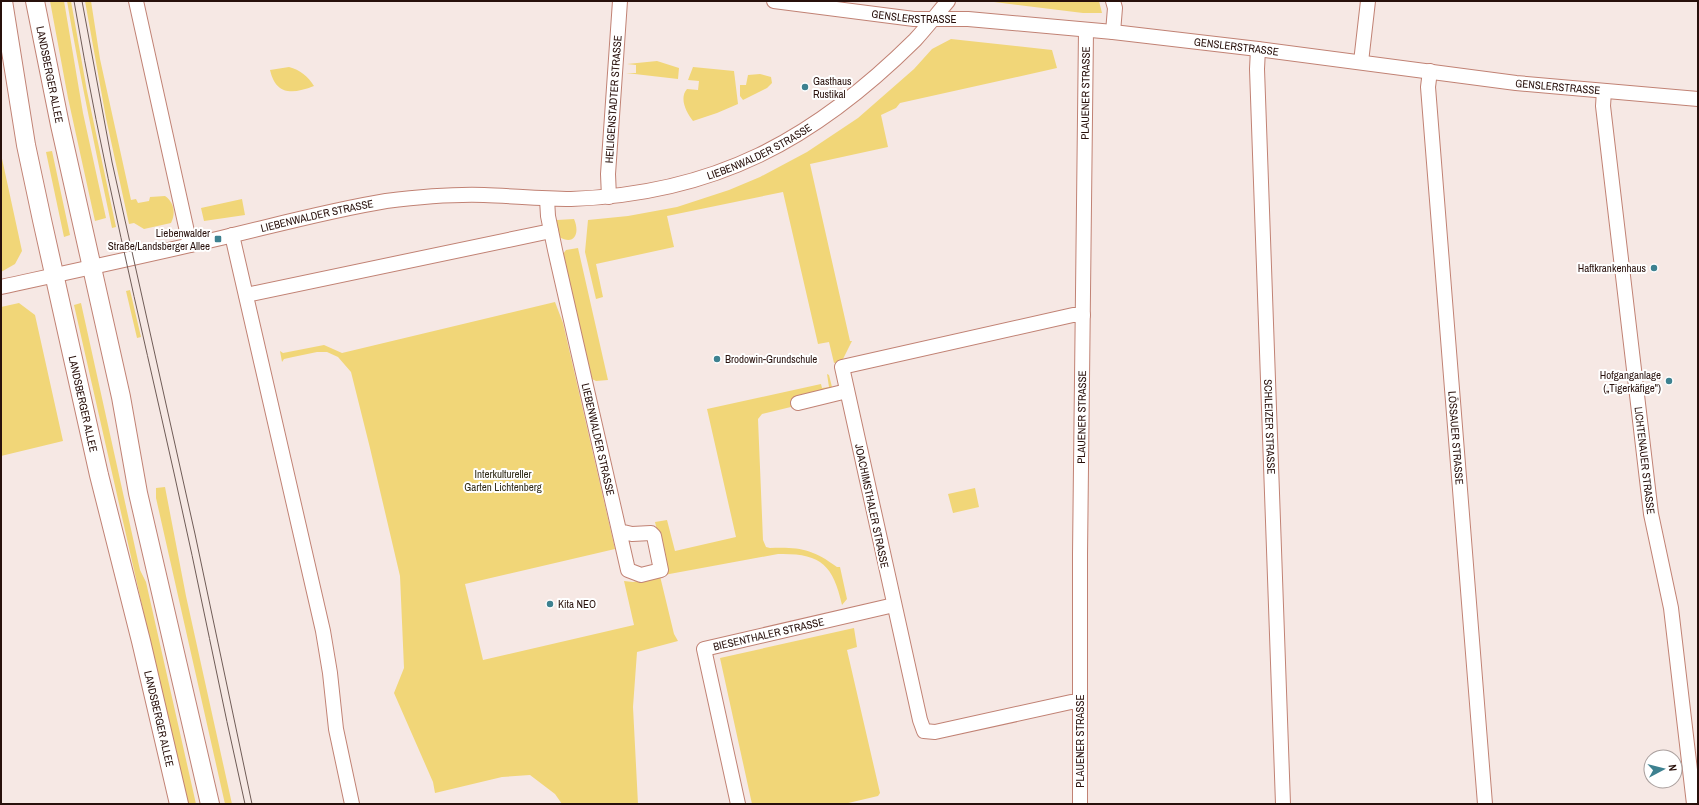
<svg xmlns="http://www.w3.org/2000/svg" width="1699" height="805" viewBox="0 0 1699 805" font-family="'Archivo Narrow',sans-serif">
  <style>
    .green { fill: #f1d678 }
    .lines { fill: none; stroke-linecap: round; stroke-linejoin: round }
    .minor-casing { stroke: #c18274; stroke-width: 16 }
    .major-casing { stroke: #c18274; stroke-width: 20 }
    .minor { stroke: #fff; stroke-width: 14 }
    .major { stroke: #fff; stroke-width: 18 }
    .tram { stroke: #6f5b56; stroke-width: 1 }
    .poi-dot { fill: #3d8190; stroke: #fff; stroke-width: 1.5 }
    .labels { text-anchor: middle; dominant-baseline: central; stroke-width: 4; stroke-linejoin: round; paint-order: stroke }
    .street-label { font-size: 11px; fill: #28100b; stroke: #fff }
    .poi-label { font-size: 11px; fill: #28100b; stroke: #fff; text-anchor: start }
    .park-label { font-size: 11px; fill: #2f2a17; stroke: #fff }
  </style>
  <rect width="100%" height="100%" fill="#f6e8e4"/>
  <path class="green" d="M50 1H64L83 113 106 218 95 221 68 98Z
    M67 1H71L87 91 116 227 112 228C96 152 80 77 67 1Z
    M85 1H91L100 59 131 200 136 199 138 203 149 201 150 197 165 196C174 202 176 213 171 223L144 229 134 223 129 224 106 118Z
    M986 1H1099L1102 13H1083Z
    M951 39 1052 50 1057 68 900 103 896 108 881 115 888 147 810 164 850 341H852L842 361 834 363 829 342 818 344 783 192 667 216 674 247 596 264 603 297 596 299 585 252 588 220 628 216 677 207 729 190 760 177 807 152 858 118 914 69 932 49Z
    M657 61 679 68 678 79 626 73H636V65L627 64Z
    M289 67C300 70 308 76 314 86 293 94 276 96 270 70Z
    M693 67 734 71 738 104 717 113 693 121C686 112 679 98 687 89L698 90 699 81 688 80Z
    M760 74 771 77 772 83 767 88 743 100 740 96V85H746L748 75Z
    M52 151 70 235 64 237 46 152Z
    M1 154 22 251 15 264 1 272Z
    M242 199 245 215 204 221 201 208Z
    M574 219C580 233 575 246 559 237L556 223 557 220Z
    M578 248 608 380 596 381 592 379 563 254 566 250Z
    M130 290 141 337 137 338 126 291Z
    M555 302 563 323 615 549 465 584 483 660 634 625 624 581 633 582 660 576 674 634 678 641 637 652 633 707 638 804H562L555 794 530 775 502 777 435 793 433 782 394 693 404 668 400 576 370 448 351 372 338 357 327 352H317L293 357 284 359 282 362 280 351 283 353 324 345 342 353Z
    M19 303 35 315 63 441 1 456V307Z
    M81 303 140 570 146 582 196 804H187L74 305Z
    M827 374 829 375 835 399 832 397 762 414 758 419 763 540 766 547 770 548C800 547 812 549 837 567H840L847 599 842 605C833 564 820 553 778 554L664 575 666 568 655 522 667 520 675 551 736 537 707 409 821 384 822 388 829 387Z
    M165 487 186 596 232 804H225L156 498V488Z
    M975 488 979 507 953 513 948 494Z
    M854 628 857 647 847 650 880 793 878 796 844 804H752L720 658Z"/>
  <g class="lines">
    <defs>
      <g id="minor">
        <path d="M136 1 190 245"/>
        <path id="s1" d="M774 1 914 19H968L1113 32 1258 49 1516 83 1698 99"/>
        <path d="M1113 1 1115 8 1113 32"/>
        <path id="s2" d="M1258 49 1257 69 1283 804"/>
        <path d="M1361 62 1368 1"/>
        <path id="s3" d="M1430 71 1428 87 1485 804"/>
        <path id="s4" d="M1604 91 1603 106 1651 514 1671 608 1694 804"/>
        <path id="s5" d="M609 197 608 174 620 1"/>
        <path id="s6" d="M547 199 548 216 555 250 628 570 641 575 661 570 654 536 651 533 632 534 619 531"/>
        <path d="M232 235 323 631 330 673 336 729 352 804"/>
        <path id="s7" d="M1 287C74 271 148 255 221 238 276 225 331 210 386 201 418 197 452 194 484 195 513 196 541 199 571 199 715 194 814 140 915 40 926 28 937 14 948 1"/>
        <path d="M246 295 551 231"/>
        <path d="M798 403 847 391"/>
        <path d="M1080 702H1071L935 732 924 731 920 720 842 367 1073 315H1083"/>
        <path id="s8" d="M738 804 704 649 894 605"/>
        <path id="s9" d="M1080 804V555L1086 30"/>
      </g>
      <g id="major">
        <path id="s10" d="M3 1 26 145 42 220 99 475 141 641 179 804"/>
        <path id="s11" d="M35 1 60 125 121 397 138 493 210 804"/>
      </g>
    </defs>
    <use href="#minor" class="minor-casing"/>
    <use href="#major" class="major-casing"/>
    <use href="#minor" class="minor"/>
    <use href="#major" class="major"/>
    <path class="tram" d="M74 1C101 160 139 316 174 473 199 583 220 694 245 804
      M82 1 112 162 195 534 252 804"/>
  </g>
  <g class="poi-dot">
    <circle cx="805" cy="87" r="4"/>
    <rect x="214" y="235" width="8" height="8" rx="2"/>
    <circle cx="1654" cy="268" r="4"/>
    <circle cx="717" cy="359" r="4"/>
    <circle cx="1669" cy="381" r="4"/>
    <circle cx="550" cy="604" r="4"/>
  </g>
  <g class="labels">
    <g class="street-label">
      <text stroke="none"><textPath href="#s1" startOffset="141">GENSLERSTRASSE</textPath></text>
      <text stroke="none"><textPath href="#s1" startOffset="465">GENSLERSTRASSE</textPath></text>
      <text stroke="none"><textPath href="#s11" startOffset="75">LANDSBERGER ALLEE</textPath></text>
      <text stroke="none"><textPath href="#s1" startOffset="789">GENSLERSTRASSE</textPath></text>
      <text stroke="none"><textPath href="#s9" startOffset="711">PLAUENER STRASSE</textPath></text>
      <text stroke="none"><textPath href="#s5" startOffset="98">HEILIGENSTADTER STRASSE</textPath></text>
      <text stroke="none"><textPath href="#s7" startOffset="776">LIEBENWALDER STRASSE</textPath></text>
      <text stroke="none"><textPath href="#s7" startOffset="324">LIEBENWALDER STRASSE</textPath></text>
      <text stroke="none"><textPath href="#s10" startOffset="411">LANDSBERGER ALLEE</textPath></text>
      <text stroke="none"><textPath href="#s9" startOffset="387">PLAUENER STRASSE</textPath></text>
      <text stroke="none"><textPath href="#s2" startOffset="378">SCHLEIZER STRASSE</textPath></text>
      <text stroke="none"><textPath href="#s3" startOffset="368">LÖSSAUER STRASSE</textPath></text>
      <text stroke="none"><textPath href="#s6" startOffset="246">LIEBENWALDER STRASSE</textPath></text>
      <text stroke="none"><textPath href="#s4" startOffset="372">LICHTENAUER STRASSE</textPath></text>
      <text transform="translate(872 506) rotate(78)">JOACHIMSTHALER STRASSE</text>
      <text stroke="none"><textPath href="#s8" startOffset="225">BIESENTHALER STRASSE</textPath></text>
      <text stroke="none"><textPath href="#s10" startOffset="735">LANDSBERGER ALLEE</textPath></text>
      <text transform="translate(1080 741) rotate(-90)">PLAUENER STRASSE</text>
    </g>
    <g class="poi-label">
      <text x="813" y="81">Gasthaus<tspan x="813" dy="13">Rustikal</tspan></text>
      <text x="210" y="233" text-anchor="end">Liebenwalder<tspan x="210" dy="13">Straße/Landsberger Allee</tspan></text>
      <text x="1646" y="268" text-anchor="end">Haftkrankenhaus</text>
      <text x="725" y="359">Brodowin-Grundschule</text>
      <text x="1661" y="375" text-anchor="end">Hofganganlage<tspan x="1661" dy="13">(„Tigerkäfige")</tspan></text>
      <text x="558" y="604">Kita NEO</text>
    </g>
    <g class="park-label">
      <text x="503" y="474">Interkultureller<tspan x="503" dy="13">Garten Lichtenberg</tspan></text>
    </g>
  </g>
  <rect width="1699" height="805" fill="none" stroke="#28100b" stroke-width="4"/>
  <g transform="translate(1663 769) rotate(83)"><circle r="19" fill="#ffffff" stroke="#a99f9d"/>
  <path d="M0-3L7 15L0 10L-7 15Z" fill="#3d8190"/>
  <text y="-6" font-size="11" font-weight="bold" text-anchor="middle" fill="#28100b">N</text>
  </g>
</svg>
